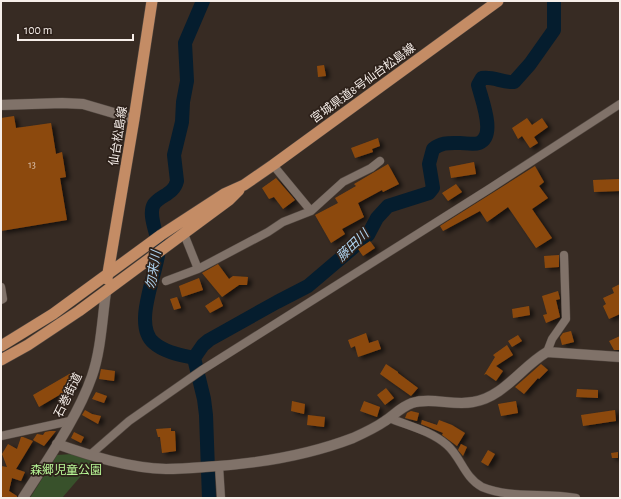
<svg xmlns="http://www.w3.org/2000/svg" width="621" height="499" viewBox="0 0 621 499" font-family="'Alegreya Sans','Noto Sans JP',sans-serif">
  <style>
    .green { fill: #38512b }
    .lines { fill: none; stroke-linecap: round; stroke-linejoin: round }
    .river { stroke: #051d2e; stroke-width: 14 }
    .building { fill: #8c4a0e; filter: url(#shadow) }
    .minor-casing { stroke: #524841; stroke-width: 9 }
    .tertiary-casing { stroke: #524841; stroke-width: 11 }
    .primary-casing { stroke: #524841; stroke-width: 12 }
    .minor { stroke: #807269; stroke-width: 8 }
    .tertiary { stroke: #807269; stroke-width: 10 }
    .primary { stroke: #c48c65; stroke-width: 11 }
    .labels { text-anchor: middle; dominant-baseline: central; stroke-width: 3.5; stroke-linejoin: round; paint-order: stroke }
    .number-label { font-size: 10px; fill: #dcc5b2 }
    .street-label { font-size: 12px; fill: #f6eee9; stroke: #2d211a }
    .park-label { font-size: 12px; fill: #b8f796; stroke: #2d211a }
    .water-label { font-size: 13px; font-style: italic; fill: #afd4f1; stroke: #2d211a }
  </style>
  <defs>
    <filter id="shadow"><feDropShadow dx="4" dy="2.5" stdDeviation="2" flood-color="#0009"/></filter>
  </defs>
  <rect width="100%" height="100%" fill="#372b23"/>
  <path class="green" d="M72 454 88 458 93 462 62 498H30L57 455Z"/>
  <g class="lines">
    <path class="river" d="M194 358 203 345 209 340 277 302 308 286 368 235 377 218 388 206 429 193 433 188 429 164 433 149C442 142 449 143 460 143 465 143 474 145 479 143 497 136 481 98 478 85L482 78C493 76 503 83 514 82L530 64 554 30V1
      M194 358C181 355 164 352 154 343 132 325 157 274 159 249 159 237 147 215 154 204 161 195 174 194 177 181L174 155 182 122 183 102 187 81 185 43 203 1
      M194 358 204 399 206 415 209 498"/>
  </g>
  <path class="building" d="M324 65 326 76 318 77 317 66Z
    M14 116 16 128 51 123 56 154 62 152 66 177 60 178 67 220 1 231V118Z
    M527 118 532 125 542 118 548 127 534 137 538 143 530 148 522 136 518 139 512 128Z
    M378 138 380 146 372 149 373 152 355 158 351 148Z
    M474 162 476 174 451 178 449 167Z
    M388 164 399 184 383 192 382 190 358 203 364 217 342 229 345 234 331 243 315 215 338 203 335 198 356 186 354 184Z
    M535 166 544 182 539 186 548 198 532 209 552 238 536 248 508 207 487 222 480 211 443 231 440 226Z
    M276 178 295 200 283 209 274 197 269 199 262 188Z
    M620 179V191L594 192 593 180Z
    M456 184 462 192 448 201 442 193Z
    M370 241 375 248 363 256 358 249Z
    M559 255V267L545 268 544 256Z
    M218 264 229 279 233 276 248 277 247 285H239L222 297 202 273Z
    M199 278 203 290 182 297 179 286Z
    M620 284V314L609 319 603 306 606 304 603 298 614 293 612 288Z
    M558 291 560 299 556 300 560 317 546 323 543 315 547 314 542 296Z
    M177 297 181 308 174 310 170 299Z
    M219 297 223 306 210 313 205 306Z
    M529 306 530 315 513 318 512 309Z
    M571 331 574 342 562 345 560 337 563 333Z
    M366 333 369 343 378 340 381 349 358 357 355 346 351 348 348 340Z
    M518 335 522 341 512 347 508 341Z
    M620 336V350H614L609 341Z
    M507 345 513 355 496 366 503 371 496 381 486 374 484 375 495 357 493 355Z
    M386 364 398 372V373L418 388 411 396 380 374Z
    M541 364 548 370 539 379 538 378 524 394 515 387Z
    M101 369 115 371 114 381 99 379Z
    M71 373 78 384 39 407 33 395Z
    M386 388 394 398 385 405 377 395Z
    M577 389 598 390V398L576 397Z
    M96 392 107 396 104 403 92 399Z
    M292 401 305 404 304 414 291 411Z
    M364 401 380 407 377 417 360 411Z
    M516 401 518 413 501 416 498 404Z
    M85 410 92 414 101 416 98 424 82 415Z
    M615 410 616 421 583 426 581 415Z
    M411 411 419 413 417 421 405 418 407 413Z
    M308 415 325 417 324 427 307 425Z
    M422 420 437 425 439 420 452 425 465 433 457 446 442 435 443 433 421 424Z
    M171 428V431H175L176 451 162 453 160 437H158L156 429Z
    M50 431H56L44 446 33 440 37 434 43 435 45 432Z
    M74 432 84 437 81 443 71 438Z
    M21 437H23L33 441 16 469 25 472 21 481 12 478 9 491 17 496V498H5L1 496V466L7 467 2 454 8 444 17 449Z
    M461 444 467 447 463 456 458 450Z
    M488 450 495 454 488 466 481 462Z
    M618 452V458H612L611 453Z"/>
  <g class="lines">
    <defs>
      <path id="minor" d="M273 165 311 211
        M184 234 198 269
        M166 281 198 269 268 232 283 222 311 211 343 182 371 168 380 161
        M1 287 3 299 1 300
        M547 352 552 339 566 319 564 255
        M389 418C409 426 431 431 447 445 461 457 464 477 482 487 511 499 545 492 576 498
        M1 436 70 421
        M90 455 129 421 202 370 489 189 620 104
        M219 466 221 498"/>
      <path id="tertiary" d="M1 105 62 103 83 104 134 119
        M57 444C91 456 129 468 166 469 179 469 192 468 205 467 255 464 306 456 353 438 364 433 375 428 385 421 394 415 401 407 412 403 431 397 454 406 473 402 504 397 521 367 547 352L620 357
        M23 498C46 462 78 417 92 376 101 350 102 320 106 292"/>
      <path id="primary" d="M107 279 134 119 152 1
        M1 346 53 314 161 235 224 194 244 185 273 165 498 1
        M1 360 28 345 79 311 229 200 239 190"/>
    </defs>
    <use href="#minor" class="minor-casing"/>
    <use href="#tertiary" class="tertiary-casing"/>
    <use href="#primary" class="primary-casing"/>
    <use href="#minor" class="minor"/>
    <use href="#tertiary" class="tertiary"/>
    <use href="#primary" class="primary"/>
  </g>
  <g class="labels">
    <g class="number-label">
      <text x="32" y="165">13</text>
    </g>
    <g class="street-label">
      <text transform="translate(363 83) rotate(-36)">宮城県道8号仙台松島線</text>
      <text transform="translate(118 136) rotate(-81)">仙台松島線</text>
      <text transform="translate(68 395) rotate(-64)">石巻街道</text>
    </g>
    <g class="park-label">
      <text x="66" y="470">森郷児童公園</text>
    </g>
    <g class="water-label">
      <text transform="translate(353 246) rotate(-44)">藤田川</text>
      <text transform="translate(154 270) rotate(-81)">勿来川</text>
    </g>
  </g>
  <rect width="621" height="499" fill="none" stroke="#f6eee9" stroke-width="4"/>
  <path d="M18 34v6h115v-6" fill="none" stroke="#f6eee9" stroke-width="2"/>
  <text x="24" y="34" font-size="12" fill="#f6eee9" stroke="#2d211a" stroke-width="3" paint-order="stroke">100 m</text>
</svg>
